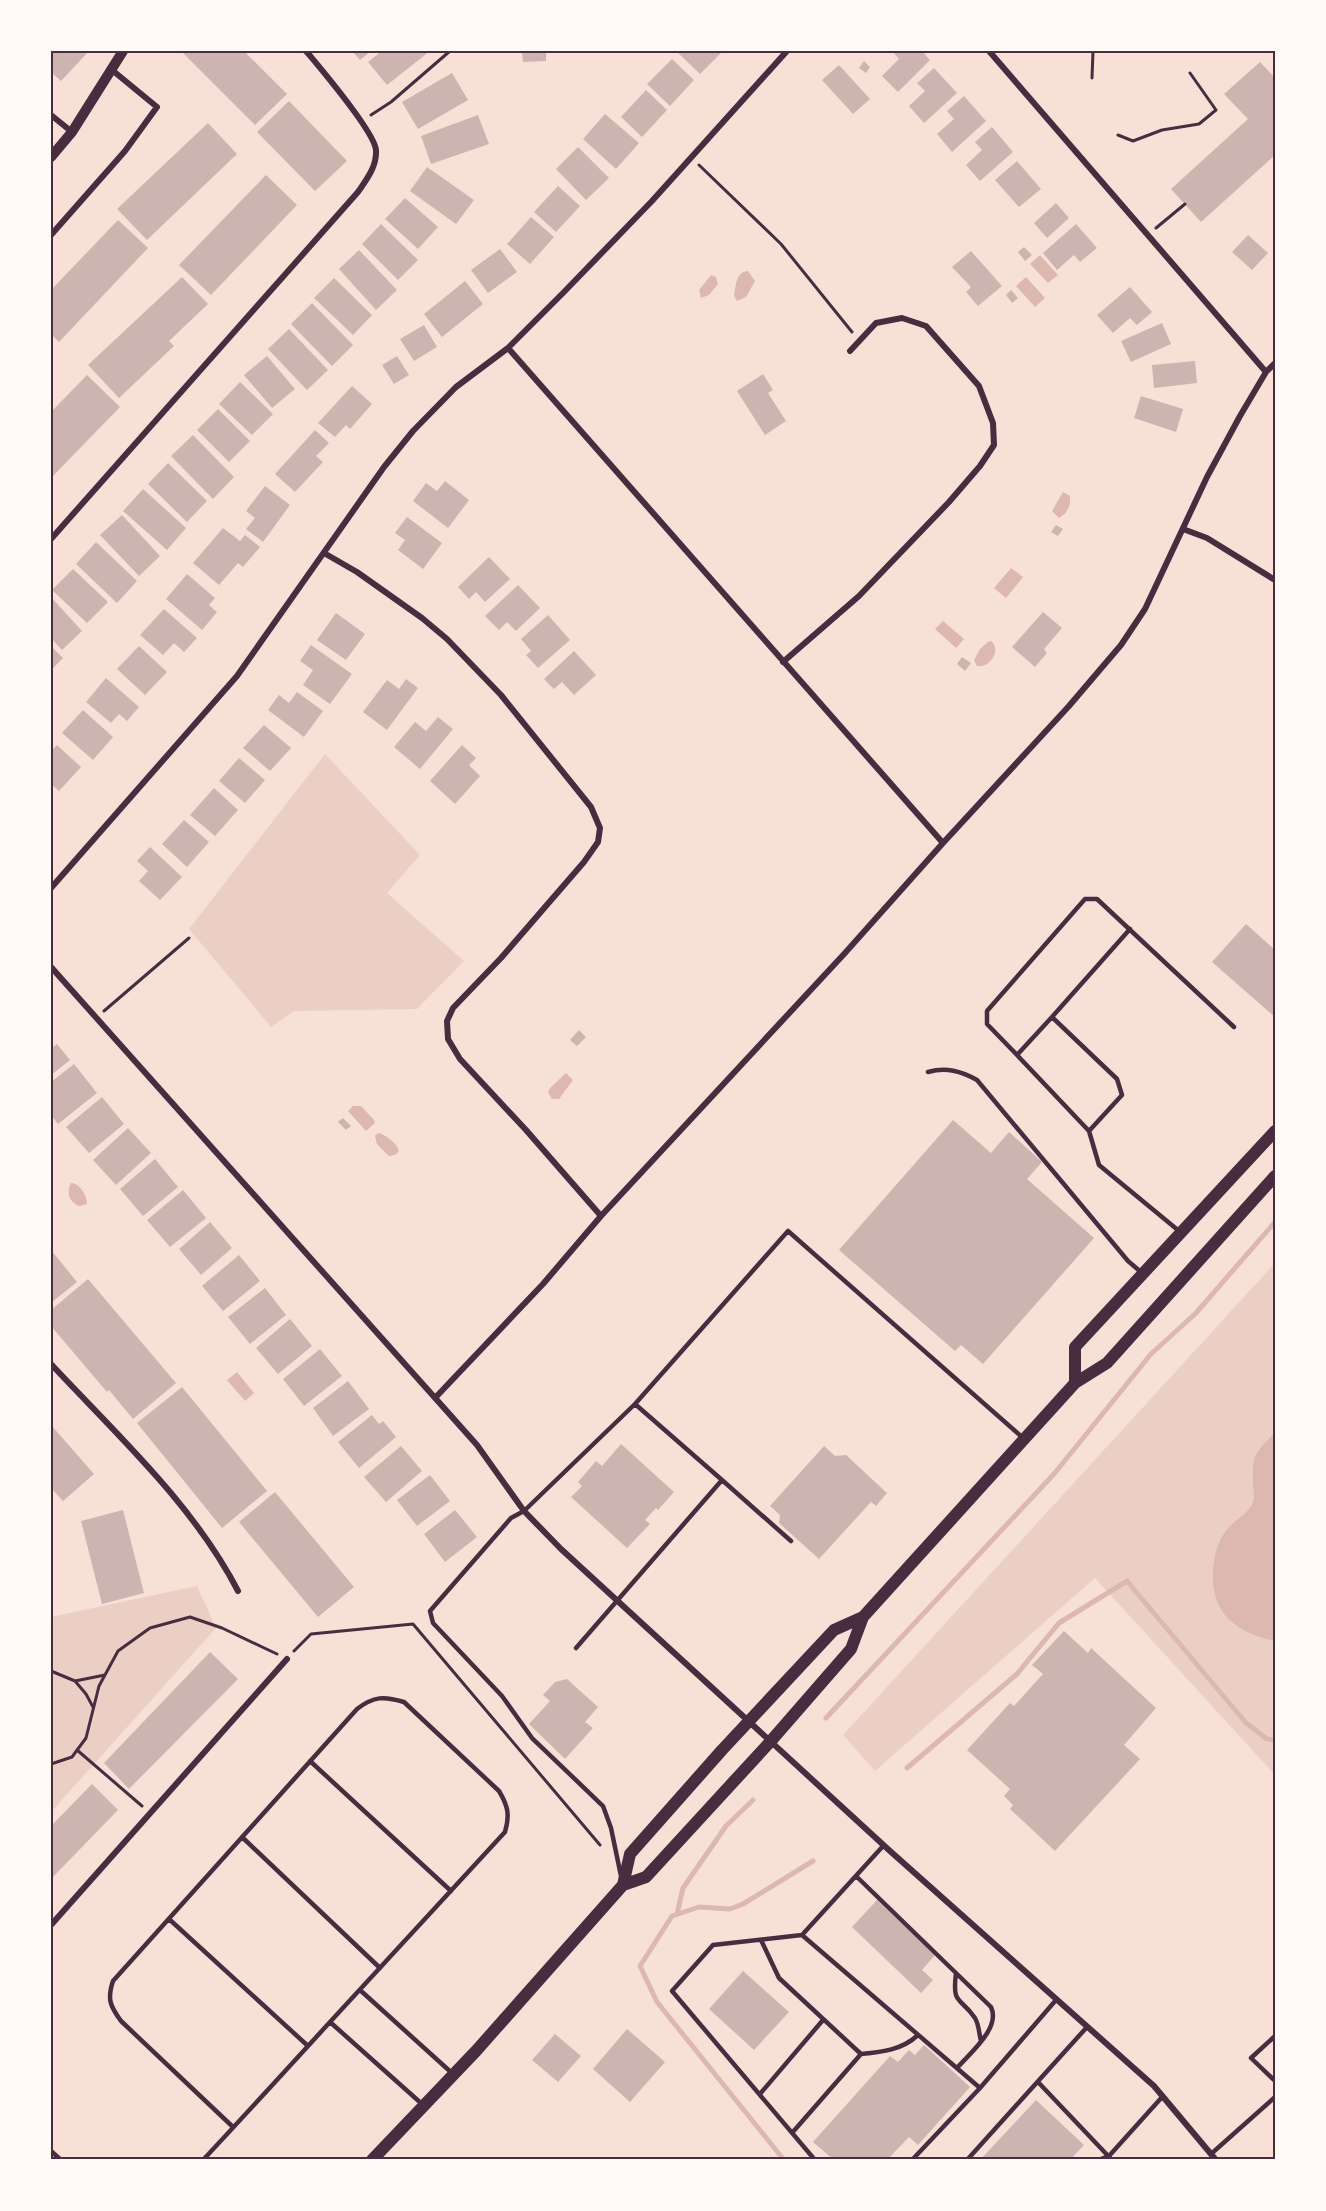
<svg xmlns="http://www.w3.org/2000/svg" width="1326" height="2211" viewBox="0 0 1326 2211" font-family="Roboto,sans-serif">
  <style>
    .green { fill: #ebcfc5 }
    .water { fill: #dcb8b0 }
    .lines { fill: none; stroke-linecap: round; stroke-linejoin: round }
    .stream { stroke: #dcb8b0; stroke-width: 5 }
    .building { fill: #ccb4b1 }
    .path { stroke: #4a2c40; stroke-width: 3 }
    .service { stroke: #4a2c40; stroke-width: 4.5 }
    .minor { stroke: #4a2c40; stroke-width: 6 }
    .tertiary { stroke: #4a2c40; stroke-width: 10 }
    .secondary { stroke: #4a2c40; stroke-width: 12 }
    .neatline { fill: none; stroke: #4a2c40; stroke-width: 2 }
  </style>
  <rect width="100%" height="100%" fill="#f7e1d7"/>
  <path class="green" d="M325 754 420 855 387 893 464 961 417 1009 294 1011 271 1027 189 929Z
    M1275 1263V1775L1095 1578 875 1771 843 1735Z
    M197 1586 216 1628 51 1812V1617Z"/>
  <path class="water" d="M1040 255 1058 275 1048 283 1030 264Z
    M748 271 755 281 746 297 737 301 734 296C736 285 736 272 748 271Z
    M711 275 716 277 718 284 709 295 701 298 699 290Z
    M1026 277 1045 298 1035 307 1016 286Z
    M1063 492 1070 496C1071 506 1067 514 1059 518L1052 511Z
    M1011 568 1023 577 1006 598 994 588Z
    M943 621 964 639 956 648 935 629Z
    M991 641C1002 649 990 669 977 666L974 660 980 649 988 642Z
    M566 1073 573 1080 559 1099H552L548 1092 550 1088Z
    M353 1106H361L374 1120 375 1123 366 1131 348 1111Z
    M378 1133C385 1134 398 1144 399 1151L395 1155 389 1156 377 1144 375 1136Z
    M71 1183C80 1183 87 1196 87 1204L79 1206C69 1202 66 1192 71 1183Z
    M237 1372 254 1393 245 1401 227 1380Z
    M1275 1432V1641C1236 1633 1210 1613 1213 1570 1214 1557 1217 1543 1225 1532 1232 1521 1249 1514 1253 1502 1255 1497 1253 1489 1253 1484 1252 1455 1255 1453 1275 1432Z"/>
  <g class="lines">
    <path class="stream" d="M826 1718 1054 1474 1151 1354 1196 1313 1275 1222
      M907 1768 1017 1674 1059 1623 1127 1581 1246 1723 1267 1739 1275 1740
      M677 1914 683 1888 726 1826 753 1800
      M784 2160 657 2002 640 1966 672 1916 699 1907 730 1909 743 1904 813 1861"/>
  </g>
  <path class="building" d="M51 51H89L61 81 51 72Z
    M181 51H244L287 94 255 125Z
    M352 51H371L360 60Z
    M382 51H430L387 85 368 62Z
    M522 51H546V61L523 62Z
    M676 51H723L700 74Z
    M892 51H922L930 60 898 92 882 76 899 59Z
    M672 59 694 80 670 106 647 84Z
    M864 61 870 67 866 73 859 68Z
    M1260 62 1275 78V155L1201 222 1171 189 1248 119 1224 94Z
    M839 65 870 99 853 114 822 80Z
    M934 68 957 93 924 123 909 106 925 91 917 83Z
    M452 73 468 100 418 129 402 102Z
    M646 90 667 110 642 137 621 117Z
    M964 96 986 121 952 152 937 134 954 119 947 111Z
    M289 101 347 161 315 191 257 132Z
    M605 114 639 143 616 169 583 139Z
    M478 115 489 144 431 164 421 136Z
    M208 123 237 154 147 240 117 209Z
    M992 127 1013 152 980 181 966 165 982 150 975 142Z
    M578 147 609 178 586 200 556 169Z
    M1017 161 1041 189 1019 207 995 180Z
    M427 167 474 200 456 224 410 191Z
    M266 175 297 205 211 295 179 265Z
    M558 186 580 206 556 232 534 212Z
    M405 198 438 227 418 249 385 219Z
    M1056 203 1069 218 1047 238 1034 223Z
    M531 217 554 237 530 264 507 244Z
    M118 220 148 248 59 342 51 334V290Z
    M381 224 418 260 398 280 362 244Z
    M1076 224 1097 248 1080 262 1074 255 1057 270 1043 253Z
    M1248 235 1268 253 1252 270 1232 252Z
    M1024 247 1032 255 1025 261 1018 252Z
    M500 249 517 272 488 293 471 270Z
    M359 250 397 290 376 310 339 269Z
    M971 251 1002 286 978 306 966 292 971 287 952 267Z
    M182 277 208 304 169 341 174 346 119 398 88 365Z
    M334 278 372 315 353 335 314 298Z
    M465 281 483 304 442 337 424 314Z
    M1130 287 1152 312 1137 325 1130 318 1113 333 1097 315Z
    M1011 290 1018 298 1012 303 1006 295Z
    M312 303 353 345 332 366 291 324Z
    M1162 323 1171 344 1131 362 1121 341Z
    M424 325 437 347 414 361 400 339Z
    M289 329 328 370 307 390 268 349Z
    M267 356 295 389 272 408 244 375Z
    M397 356 409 375 394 384 382 365Z
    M1195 361 1197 383 1154 388 1152 365Z
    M763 374 773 390 768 393 786 421 765 435 737 391Z
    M87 375 120 407 51 478V412Z
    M240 382 273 414 252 435 219 404Z
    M352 386 372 404 350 429 346 425 335 437 318 423Z
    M1141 396 1183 409 1176 432 1134 418Z
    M218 409 250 441 229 462 197 430Z
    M315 430 329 443 316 456 323 462 295 492 275 474Z
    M193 435 234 477 213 499 171 456Z
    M168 463 207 501 187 522 148 484Z
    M445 481 469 500 448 528 413 501 426 483 437 491Z
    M265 486 290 505 263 542 246 529 255 518 246 511Z
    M143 489 186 528 167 550 123 511Z
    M122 515 160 556 139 576 100 535Z
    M407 517 442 543 423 569 398 550 405 540 395 533Z
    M1056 525 1063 529 1058 536 1051 532Z
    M223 528 240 541 245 535 260 547 243 567 238 563 219 585 193 563Z
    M96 542 137 581 117 603 76 564Z
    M489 557 510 579 485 602 476 592 469 599 458 587Z
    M73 569 108 602 87 623 52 590Z
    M187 574 215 598 209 605 217 612 202 630 166 599Z
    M518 585 540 608 516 631 507 622 499 630 485 616Z
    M51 597 82 631 62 650 51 638Z
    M164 609 197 638 184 652 174 643 163 655 140 635Z
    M1043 612 1062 628 1044 649 1047 653 1035 667 1012 647Z
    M336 613 365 634 346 660 317 640Z
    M548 615 570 640 538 668 526 655 531 651 521 639Z
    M311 645 352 674 330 704 303 685 313 670 300 661Z
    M51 646 63 658 51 670Z
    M139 646 167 672 145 695 117 669Z
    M574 651 596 675 574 695 562 682 554 689 544 679Z
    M962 657 971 663 965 671 957 664Z
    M106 678 139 707 127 721 119 714 111 723 86 702Z
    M406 679 418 688 387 730 363 712 387 680 399 689Z
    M297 692 323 711 304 737 268 710 279 695 289 703Z
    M83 710 113 737 93 760 62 733Z
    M438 717 453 729 420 769 394 747 415 722 426 731Z
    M264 725 291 748 270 771 243 748Z
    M57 745 81 767 59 791 51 784V751Z
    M462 745 476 758 469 765 480 776 455 804 430 781Z
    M239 758 265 780 245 803 219 781Z
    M214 788 238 810 215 836 190 815Z
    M184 820 209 842 187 867 162 844Z
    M150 847 182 877 160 900 139 881 148 871 137 861Z
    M1246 924 1275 950V1017L1212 962Z
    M579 1030 586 1037 577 1046 570 1040Z
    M57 1044 70 1060 51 1075V1049Z
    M74 1064 97 1093 58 1124 51 1115V1082Z
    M102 1097 124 1124 89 1153 66 1127Z
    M343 1118 351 1126 346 1130 338 1122Z
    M953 1120 991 1153 1009 1132 1042 1162 1027 1179 1094 1238 983 1364 961 1345 955 1351 839 1250Z
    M128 1128 151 1153 116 1185 93 1160Z
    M155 1159 178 1187 143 1216 120 1189Z
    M183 1190 206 1218 170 1247 147 1220Z
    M210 1222 232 1248 201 1275 179 1249Z
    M51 1250 77 1282 51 1303Z
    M239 1255 260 1281 223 1311 202 1286Z
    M88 1279 176 1383 133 1419 109 1390 107 1392 51 1326V1310Z
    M265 1288 286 1315 250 1344 228 1317Z
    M290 1319 312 1346 278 1374 256 1348Z
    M320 1349 342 1376 304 1406 283 1379Z
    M348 1381 369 1409 333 1436 313 1408Z
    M182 1387 267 1491 222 1528 137 1423Z
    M372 1415 379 1424 383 1421 396 1437 359 1468 338 1442Z
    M51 1425 94 1474 63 1501 51 1488Z
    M621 1444 674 1492 658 1510 656 1508 645 1520 650 1524 627 1548 571 1497 582 1486 578 1482 596 1461 602 1466Z
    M401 1446 422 1471 386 1502 364 1477Z
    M824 1446 835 1456 846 1455 887 1493 876 1506 871 1502 819 1559 779 1523 780 1515 770 1506Z
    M430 1475 450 1501 417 1526 397 1500Z
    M275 1492 354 1587 318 1617 239 1522Z
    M123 1510 144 1593 102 1604 81 1521Z
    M455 1510 477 1537 445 1562 424 1534Z
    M1064 1631 1088 1653 1091 1648 1156 1708 1124 1745 1140 1759 1055 1851 1010 1809 1013 1805 1004 1796 1010 1789 967 1750 1010 1703 1014 1706 1043 1674 1032 1665Z
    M210 1652 238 1679 129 1789 104 1763Z
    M567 1679 598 1707 585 1722 593 1728 565 1759 529 1724 550 1701 543 1695 555 1682Z
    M92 1784 118 1810 51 1879V1826Z
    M877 1900 935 1955 922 1970 933 1980 921 1993 852 1927Z
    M743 1971 789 2012 754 2050 709 2009Z
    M627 2029 665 2062 630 2102 593 2069Z
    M555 2034 581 2056 558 2082 532 2060Z
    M924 2045 970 2087 918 2145 909 2137 887 2160H834L813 2142 890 2056 898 2062 909 2050 915 2055Z
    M1036 2100 1084 2145 1070 2160H980Z"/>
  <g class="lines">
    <path class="path" d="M1092 78 1093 51
      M371 115 391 102 450 51
      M1118 135 1133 141 1162 130 1199 124 1216 110 1190 73
      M699 165 781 244 852 332
      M1156 228 1185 204
      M104 1011 189 938
      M294 1651 311 1634 413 1624 600 1845
      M51 1671 75 1681 86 1694 93 1707
      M75 1681 105 1675
      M77 1750 142 1806
      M51 1764 72 1757 86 1738 99 1686 118 1651 150 1628 190 1617 222 1628 277 1654"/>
    <path class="service" d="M1052 1017 1130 929
      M1017 1055 987 1024V1011L1085 899H1097L1234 1027
      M928 1072C946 1067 961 1071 977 1080L1128 1261 1142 1273
      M1089 1131 1017 1055 1052 1017 1117 1079 1122 1095 1089 1131 1099 1165 1179 1231
      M722 1480 791 1541
      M576 1648 722 1480 635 1404 788 1231 1022 1437
      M310 1761 451 1891
      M242 1837 380 1968
      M621 1876 611 1828 603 1806 532 1738 502 1696 433 1623 430 1611 511 1518 524 1511 635 1404
      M856 1876 991 2007C1001 2028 970 2053 957 2068
      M169 1919 308 2046
      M802 1935 980 2088
      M761 1940 779 1978 861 2054 792 2133
      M956 1973C952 2006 960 1996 975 2018 979 2025 979 2033 981 2041
      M360 1990 453 2074
      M330 2022 422 2104
      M1275 2036 1251 2058 1275 2081
      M861 2054C882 2052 902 2050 918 2035
      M1038 2082 1112 2160
      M760 2094 823 2020
      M51 2151 61 2160
      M1211 2154 1275 2097
      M203 2160C246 2114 288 2068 330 2022L505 1832C510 1815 508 1806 499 1791L404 1702C384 1696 374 1696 357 1709L113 1981C107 1999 110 2006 121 2021L233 2127
      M815 2160 672 1991 713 1945 802 1935 884 1845
      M912 2160 980 2088 1056 2000
      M967 2160 1087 2027
      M1098 2160 1109 2156 1163 2096"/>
    <path class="minor" d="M989 51 1266 372
      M51 115 72 132
      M51 235 125 151 157 107 112 70
      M508 348 943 843
      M1183 529 1207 538 1275 580
      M51 539 358 192C367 179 377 166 376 150 374 131 321 69 306 51
      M324 553 357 572 422 618 447 639 501 695 591 807 600 828 598 842 584 862 501 958 453 1008 447 1021 448 1039 460 1059 526 1130 601 1216
      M783 662 859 596 949 502 980 466 994 445 993 423 979 386 926 326 902 318 876 323 850 351
      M51 888 237 676 384 467 413 431 456 387 508 348 563 293 652 201 787 51
      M51 967 477 1445 524 1511 561 1549 890 1851 1154 2086 1216 2160
      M51 1364C117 1435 193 1504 238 1591
      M435 1398 543 1284 601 1216 845 953 943 843 1069 706 1121 645 1145 609 1207 477 1240 416 1266 372 1275 363
      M51 1925 287 1659"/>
    <path class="tertiary" d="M51 157 72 132 123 51"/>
    <path class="secondary" d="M1075 1383V1347L1275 1131
      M623 1885 646 1877 770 1742 851 1649 863 1617 1075 1383 1107 1363 1275 1176
      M372 2160 476 2051 623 1885 630 1854 722 1750 834 1630 863 1617"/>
  </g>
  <rect width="1326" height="2211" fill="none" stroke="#fffaf5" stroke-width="105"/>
  <rect x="52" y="52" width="1222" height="2106" class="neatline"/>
</svg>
